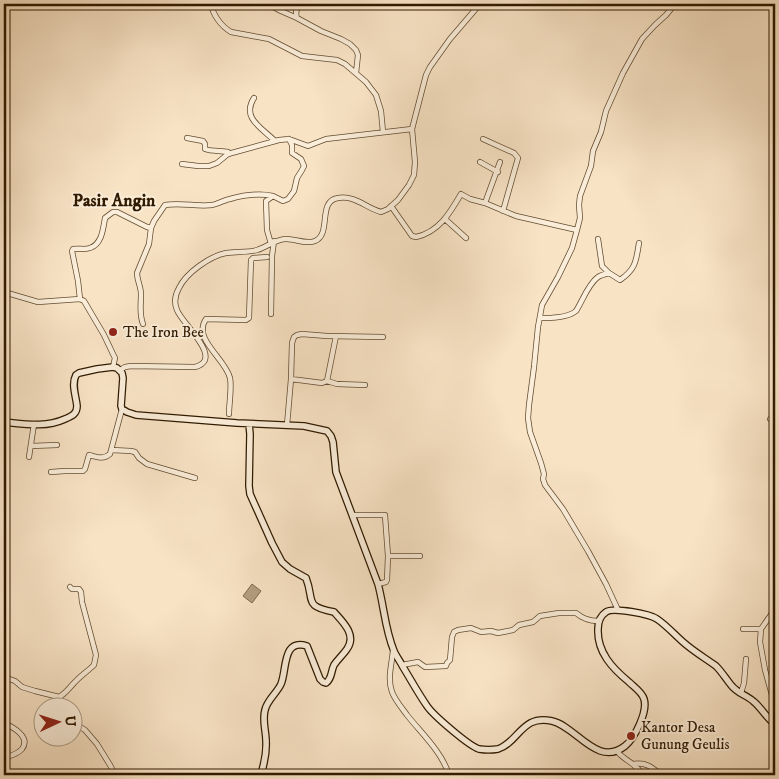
<svg xmlns="http://www.w3.org/2000/svg" width="779" height="779" viewBox="0 0 779 779" font-family="'IM FELL DW Pica',serif">
  <style>
    .water { fill: #b49f82; stroke: #7f6a4e }
    .lines { fill: none; stroke-linecap: round; stroke-linejoin: round }
    .street-casing { stroke: #624c31; stroke-width: 6 }
    .secondary-casing { stroke: #301a00; stroke-width: 8 }
    .street { stroke: #faedd9; stroke-width: 4.5 }
    .secondary { stroke: #faedd9; stroke-width: 5.5 }
    .poi-dot { fill: #8f2418; stroke: #faedd9; stroke-width: 2 }
    .labels { text-anchor: middle; dominant-baseline: central; stroke-width: 4; stroke-linejoin: round; paint-order: stroke }
    .poi-label { font-size: 15px; fill: #301a00; stroke: #faedd9; text-anchor: start }
    .quarter-label { font-size: 18px; font-weight: bold; fill: #301a00; stroke: #faedd9 }
  </style>
  <rect width="100%" height="100%" fill="#f8e3c5"/>
  <filter id="stains"><feTurbulence type="fractalNoise" baseFrequency=".004" numOctaves="4"/><feColorMatrix values="0 0 0 0 .2 0 0 0 0 .09 0 0 0 0 .02 0 0 0 .5 -.17"/></filter>
  <radialGradient id="worn" r=".72"><stop offset=".6" stop-color="#630" stop-opacity="0"/><stop offset="1" stop-color="#630" stop-opacity=".3"/></radialGradient>
  <path class="water" d="M252 584 261 591 252 603 243 596Z"/>
  <g class="lines">
    <defs>
      <path id="street" d="M211 4C213 15 221 26 231 32L269 39 302 56 337 60 345 64 366 82 376 95 381 111 383 132
        M268 4 281 11 297 18
        M300 4C296 8 295 12 297 18L321 31 341 39 350 44 356 50 358 55 356 73
        M351 4 353 5
        M254 98C241 118 262 128 275 141
        M775 118 774 129 775 131
        M775 135 773 138 775 142
        M187 138 203 141 205 144V149C213 152 221 150 228 152L229 154
        M483 139 514 153 518 158 503 211
        M480 162 498 172
        M182 164 198 166H209L217 163 228 154 279 140 289 139 308 146 326 139 412 129
        M485 203 500 162
        M391 206 412 236 416 237C439 232 450 213 461 194L470 199 485 203 516 216 577 230
        M445 219 466 238
        M598 239 602 266 609 273
        M271 244 267 230 266 201 273 196 283 201 288 199 294 191 297 178 302 170 304 166 301 159 292 153V145L289 139
        M4 292 38 302 80 299
        M271 314 272 256 274 241
        M540 318C551 318 567 318 576 311 582 302 588 284 598 277 601 275 605 274 609 273L620 280C636 269 636 261 639 243
        M143 324C139 314 141 305 141 294 141 287 137 280 137 273L149 244 151 228 154 221 165 205C181 202 196 207 212 205 218 204 224 200 230 199 244 195 259 193 273 196
        M113 367 115 358 113 354 104 335 84 301 80 299 78 281 72 251 73 249C79 248 85 250 90 248 102 244 103 229 105 218L113 212H117L147 227 151 228
        M120 370 125 367 131 366 195 367C225 359 182 324 177 310 174 303 175 295 179 288 186 273 210 256 226 253 236 251 247 253 257 250 267 247 274 240 285 239 294 238 305 245 315 241 332 234 317 201 338 198 355 195 366 208 381 212L388 209 398 200 409 185 414 175 415 162 412 129 426 75 430 67 450 39 480 4
        M291 379 322 383 327 381 336 336
        M327 381 337 384 365 385
        M229 414C229 404 232 387 230 378 226 359 192 339 206 319L246 320 249 318 251 260 253 258 267 257
        M770 419 775 421
        M287 425 291 379 292 343 294 337 297 335 302 334 327 336 383 337
        M31 446 57 445
        M112 450 131 451 135 452 139 458 147 464 195 478
        M29 457 34 424
        M51 472 65 471H83L85 469 89 455C97 457 103 460 110 454L122 409
        M353 515H385L388 556 387 580 386 582 378 584
        M388 556H420
        M775 609 761 629 760 642 765 670 775 706
        M618 610 606 584 588 551 563 509 545 485 543 479 544 474 541 463 530 432 528 418 529 405 534 367 538 327 542 305 558 277 572 248 577 230 580 218 579 205 580 196 591 166 593 151 601 132 606 111 623 73 642 39 655 25 666 15 675 4
        M743 629H761
        M393 650C392 664 387 678 392 692 395 700 402 708 407 715 422 734 442 752 449 775
        M402 665 418 662 425 667 446 666 447 663 450 660 452 637 454 632 458 630 471 628 481 632 491 631 498 633 513 630 519 625 533 622 540 616 559 613H576C583 619 589 621 598 621
        M4 677 15 681 22 687 35 691 59 697C67 693 71 685 78 679 83 674 89 670 94 665L96 655 82 602 81 592 79 589H72L70 587
        M741 693 744 683 746 659
        M59 697 66 706
        M72 716 80 727 85 730 97 744 110 765 115 775
        M4 723C13 727 31 737 22 749 18 754 10 756 4 758
        M617 751C624 761 637 763 642 775
        M633 764C646 762 652 767 661 775"/>
      <path id="secondary" d="M4 422C25 424 45 428 65 419 72 416 77 414 77 406 76 396 71 384 76 375L79 373 97 369 113 367 117 368 122 373 123 378 121 406 122 409 127 412 136 415 237 423 304 426 327 431 331 436 333 442 336 472 378 584C384 606 385 630 394 651 396 656 400 661 403 667 411 680 418 693 427 706 433 715 469 746 479 749 485 750 492 750 498 749 519 742 522 714 552 721 576 726 597 768 625 746 635 738 648 711 644 699 642 692 634 687 629 682 612 668 597 652 598 629 598 622 600 616 606 612 613 607 650 614 657 619 666 625 674 634 683 642 693 651 705 658 716 666 722 672 726 679 731 685 737 693 746 695 753 701 762 708 766 718 775 724
        M249 424 250 434 249 486 250 494 272 543 282 562 290 569 306 578C315 601 303 606 334 612 343 622 357 635 347 649 343 655 338 659 334 665 331 671 332 679 326 683L323 682 320 679 307 646C282 638 287 670 281 684 277 693 267 700 265 710 262 720 266 731 266 741 267 755 264 762 261 775"/>
    </defs>
    <use href="#street" class="street-casing"/>
    <use href="#secondary" class="secondary-casing"/>
    <use href="#street" class="street"/>
    <use href="#secondary" class="secondary"/>
  </g>
  <g class="poi-dot">
    <circle cx="113" cy="332" r="5"/>
    <circle cx="631" cy="736" r="5"/>
  </g>
  <g class="labels">
    <g class="poi-label">
      <text x="123" y="332">The Iron Bee</text>
      <text x="641" y="727">Kantor Desa<tspan x="641" dy="17">Gunung Geulis</tspan></text>
    </g>
    <g class="quarter-label">
      <text x="114" y="201">Pasir Angin</text>
    </g>
  </g>
  <rect width="779" height="779" fill="none" stroke="#f8e3c5" stroke-width="20"/>
  <rect x="5" y="5" width="769" height="769" fill="none" stroke="#301a00" stroke-width="2.5"/>
  <rect x="10" y="10" width="759" height="759" fill="none" stroke="#301a00"/>
  <g transform="translate(58 722) rotate(86)"><circle r="24" fill="#faedd9" stroke="#a99982"/>
  <path d="M0-4L9 19L0 12L-9 19Z" fill="#8f2418"/>
  <text y="-8" font-size="14" font-weight="bold" text-anchor="middle" fill="#301a00">U</text>
  </g>
  <rect width="100%" height="100%" filter="url(#stains)"/>
  <rect width="100%" height="100%" fill="url(#worn)"/>
</svg>
